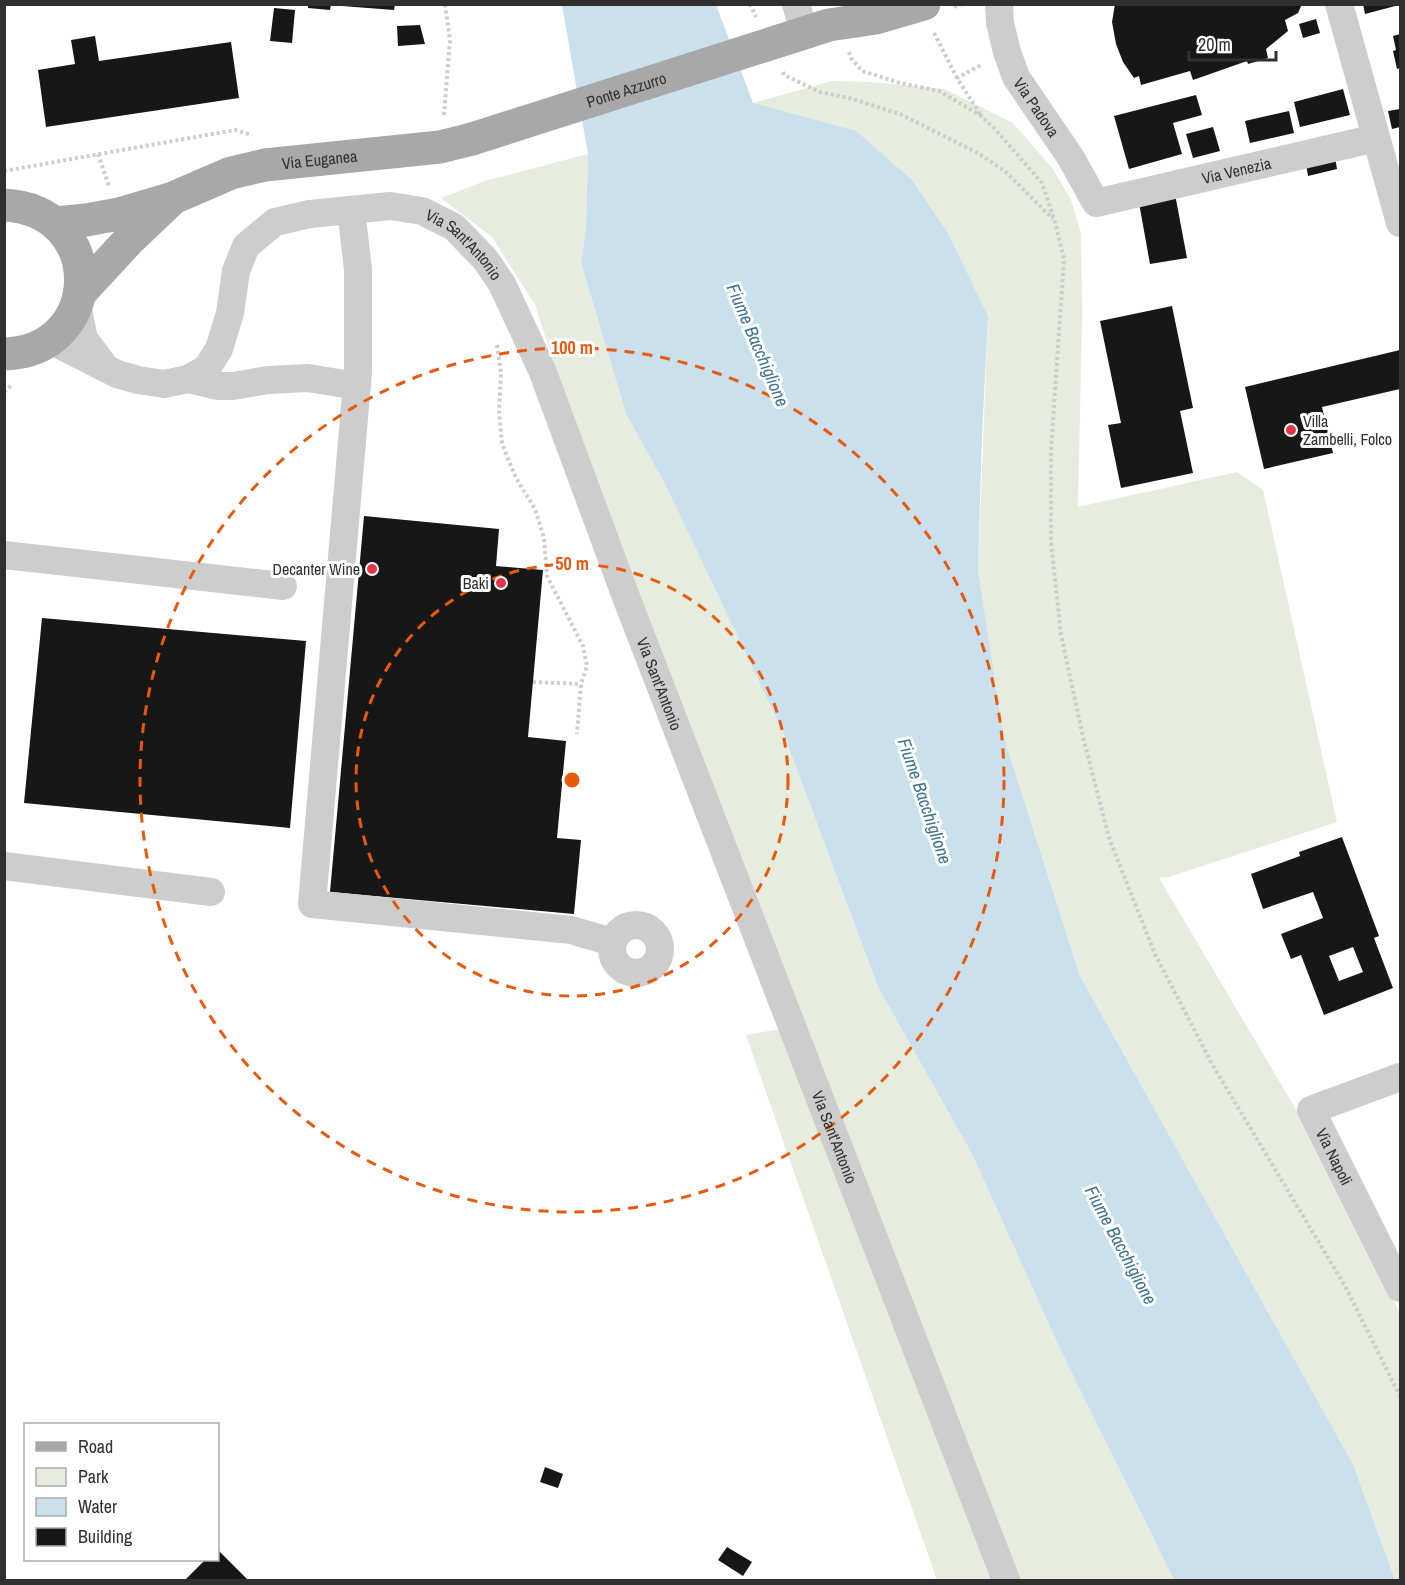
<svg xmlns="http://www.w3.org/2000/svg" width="1405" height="1585" viewBox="0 0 1405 1585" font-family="'Archivo Narrow',sans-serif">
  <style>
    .green { fill: #e6ecde }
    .water { fill: #cae0ec }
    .building { fill: #171717; fill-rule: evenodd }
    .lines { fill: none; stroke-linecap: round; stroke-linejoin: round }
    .path { stroke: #cdcdcd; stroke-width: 4; stroke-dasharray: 3 3; stroke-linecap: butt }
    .minor { stroke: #cdcdcd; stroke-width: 28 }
    .major { stroke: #a8a8a8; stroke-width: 33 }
    .major-bridge { stroke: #a8a8a8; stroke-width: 33 }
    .ring { fill: none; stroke: #e8590c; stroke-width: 3; stroke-dasharray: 10 8 }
    .poi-dot { fill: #e33548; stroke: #fff; stroke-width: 2 }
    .labels { text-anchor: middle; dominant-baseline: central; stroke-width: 6; stroke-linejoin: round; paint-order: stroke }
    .street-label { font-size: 16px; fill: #303030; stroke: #fff }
    .poi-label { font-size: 16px; fill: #303030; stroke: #fff; text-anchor: end }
    .water-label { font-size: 18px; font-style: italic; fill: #3e7491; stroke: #fff }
    .centre { fill: #e8590c; stroke: #fff; stroke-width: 3 }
    .ring-label { font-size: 18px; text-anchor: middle; font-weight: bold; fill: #e8590c; stroke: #fff; stroke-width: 6; stroke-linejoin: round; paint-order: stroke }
  </style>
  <rect width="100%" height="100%" fill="#fff"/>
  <path class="green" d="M832 81 869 82 944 89 1013 123 1053 169 1071 200 1081 233 1082 317 1078 507 1237 472 1263 490 1337 822 1169 877 1159 878 1301 1118 1400 1313V1580H1395L1353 1464 1080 976 1004 738 978 571 988 316 949 235 753 103Z
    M588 154 586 227 581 263 626 414 665 484 783 732 878 987 972 1154 1061 1351 1174 1580H937L746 1035 794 1027 629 595 535 305 492 237 441 198 485 181Z"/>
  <path class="water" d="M562 5H716L753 103 856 131 912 180 949 235 988 316 982 435 978 570 1004 738 1080 976 1353 1464 1395 1580H1174L1061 1351 972 1154 878 987 783 732 665 484 626 414 581 263 586 227 588 154Z"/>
  <path class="building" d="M308 4H331L330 10 308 8Z
    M342 4H395L394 10 342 6Z
    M1115 4H1302L1298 13 1285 20 1288 31 1266 49 1268 58 1248 64 1247 61 1193 80 1190 71 1141 85 1139 76 1134 78 1123 62 1116 44 1112 22Z
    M1363 4H1399V5L1365 14Z
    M274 8 295 10 292 43 270 41Z
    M1316 19 1320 33 1303 38 1299 24Z
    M420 25 425 44 398 46 397 26Z
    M1400 34V68L1397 69 1393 51 1396 50 1393 36Z
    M95 36 99 61 231 42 239 98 46 127 38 70 75 64 71 40Z
    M1343 89 1350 115 1300 127 1294 102Z
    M1196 95 1202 115 1173 123 1182 154 1129 169 1114 116Z
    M1400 109V127L1392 129 1388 111Z
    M1289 111 1294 133 1250 143 1245 121Z
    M1213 127 1220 151 1193 158 1186 134Z
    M1335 157 1337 169 1308 176 1306 164Z
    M1175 194 1187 258 1150 264 1139 203Z
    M1172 306 1193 408 1180 411 1193 473 1121 488 1108 425 1121 423 1100 321Z
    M1400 350V389L1322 407 1333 453 1264 469 1245 387Z
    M364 516 499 529 496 566 543 570 528 737 566 741 557 838 581 840 574 914 330 892Z
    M42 618 306 641 290 828 24 803Z
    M1342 837 1379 936 1374 938 1393 988 1324 1015 1301 955 1291 959 1281 934 1323 918 1313 892 1263 909 1251 874 1300 856 1299 852ZM1353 947 1363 972 1339 981 1329 956Z
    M545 1467 563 1474 558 1488 540 1482Z
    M727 1547 752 1562 743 1576 718 1560Z
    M218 1550 248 1580H185L205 1560H218Z"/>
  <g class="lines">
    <path class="path" d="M750 4 756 17
      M954 7 962 4
      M934 33 957 78
      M849 52 851 58 862 71 900 83 939 91 980 115 995 129 1042 183 1055 222 1064 259 1051 450V542L1061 635 1083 737 1109 838 1155 954 1212 1064 1345 1286 1400 1396
      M783 72 784 75 820 92 849 98 900 114 976 152 1005 171 1053 219
      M980 114 957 78 981 65
      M444 115 450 40 445 4
      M98 154 109 186
      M4 171 235 130 252 135
      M497 345 501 373 499 411 502 444 516 478 535 509 544 538 547 576 583 646 587 666 581 684 577 734
      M4 392 12 385
      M533 682 581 684"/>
    <g class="minor">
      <path d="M796 4 804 32"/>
      <path id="s1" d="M999 4 1000 23 1007 52 1016 77 1071 158 1096 203 1376 138"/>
      <path d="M1339 4 1400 223"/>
      <path d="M351 210 358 269V372L312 904 571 930 612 942"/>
      <path d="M77 305 84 339 105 367"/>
      <path id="s2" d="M50 340 117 374 138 380 164 384 188 379 207 368 219 349 230 313 236 271 246 246 275 222 310 214 390 206 422 211 454 227 485 259 502 284 542 370 626 597 1006 1580"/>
      <path d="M188 379 217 386H233L268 380 308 378 357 386"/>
      <path d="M4 555 283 586"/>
      <path d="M4 866 211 892"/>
      <circle cx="636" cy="949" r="24"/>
      <path id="s3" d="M1400 1077 1311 1110 1400 1288"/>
    </g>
    <g class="major">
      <path d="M779 41 829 25 876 18 924 4"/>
      <path d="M4 205C107 210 105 351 4 354"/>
      <path id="s4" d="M56 223 86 220 119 214 173 198 231 173 265 165 440 147 472 139"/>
      <path d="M80 293 129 240 169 202"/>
    </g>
    <path class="major-bridge" id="s5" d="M472 139 779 41"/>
  </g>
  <g class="ring">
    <circle cx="572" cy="780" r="216"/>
    <circle cx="572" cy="780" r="432"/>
  </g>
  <g class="poi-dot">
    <circle cx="1291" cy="430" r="6"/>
    <circle cx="372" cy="569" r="6"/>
    <circle cx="501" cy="583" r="6"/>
  </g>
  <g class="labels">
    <g class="street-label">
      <text stroke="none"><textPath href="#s5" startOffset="162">Ponte Azzurro</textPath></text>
      <text stroke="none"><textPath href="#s1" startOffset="112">Via Padova</textPath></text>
      <text stroke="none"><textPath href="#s4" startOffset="273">Via Euganea</textPath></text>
      <text stroke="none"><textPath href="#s1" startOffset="369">Via Venezia</textPath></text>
      <text stroke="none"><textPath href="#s2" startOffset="540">Via Sant'Antonio</textPath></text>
      <text stroke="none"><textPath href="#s2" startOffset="1026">Via Sant'Antonio</textPath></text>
      <text stroke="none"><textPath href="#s2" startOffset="1512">Via Sant'Antonio</textPath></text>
      <text stroke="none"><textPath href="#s3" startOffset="147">Via Napoli</textPath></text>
    </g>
    <g class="poi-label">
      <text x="1303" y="421" text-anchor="start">Villa<tspan x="1303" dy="18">Zambelli, Folco</tspan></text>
      <text x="360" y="569">Decanter Wine</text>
      <text x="489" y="583">Baki</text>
    </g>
    <g class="water-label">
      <text transform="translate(758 345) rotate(67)">Fiume Bacchiglione</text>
      <text transform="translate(925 801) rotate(71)">Fiume Bacchiglione</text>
      <text transform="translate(1121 1245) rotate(62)">Fiume Bacchiglione</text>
    </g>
  </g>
  <circle cx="572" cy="780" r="9" class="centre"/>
  <g class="ring-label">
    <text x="572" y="354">100 m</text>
    <text x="572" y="570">50 m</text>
  </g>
  <rect width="1405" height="1585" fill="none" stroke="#303030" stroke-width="12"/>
  <rect x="24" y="1423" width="195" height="138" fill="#ffffff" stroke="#acacac" stroke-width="1.5"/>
  <rect x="36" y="1442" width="30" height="9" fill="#a8a8a8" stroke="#acacac" stroke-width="1.5"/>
  <text x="78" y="1453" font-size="18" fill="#303030">Road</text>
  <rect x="36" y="1468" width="30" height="18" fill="#e6ecde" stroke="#acacac" stroke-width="1.5"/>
  <text x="78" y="1483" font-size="18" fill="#303030">Park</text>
  <rect x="36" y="1498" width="30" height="18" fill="#cae0ec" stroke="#acacac" stroke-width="1.5"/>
  <text x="78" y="1513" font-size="18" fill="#303030">Water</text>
  <rect x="36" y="1528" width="30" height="18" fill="#171717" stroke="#acacac" stroke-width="1.5"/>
  <text x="78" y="1543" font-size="18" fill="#303030">Building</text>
  <path d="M1189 51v9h87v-9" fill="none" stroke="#303030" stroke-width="3"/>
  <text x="1198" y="51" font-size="18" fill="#303030" stroke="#ffffff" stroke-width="4.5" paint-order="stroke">20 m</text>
</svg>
